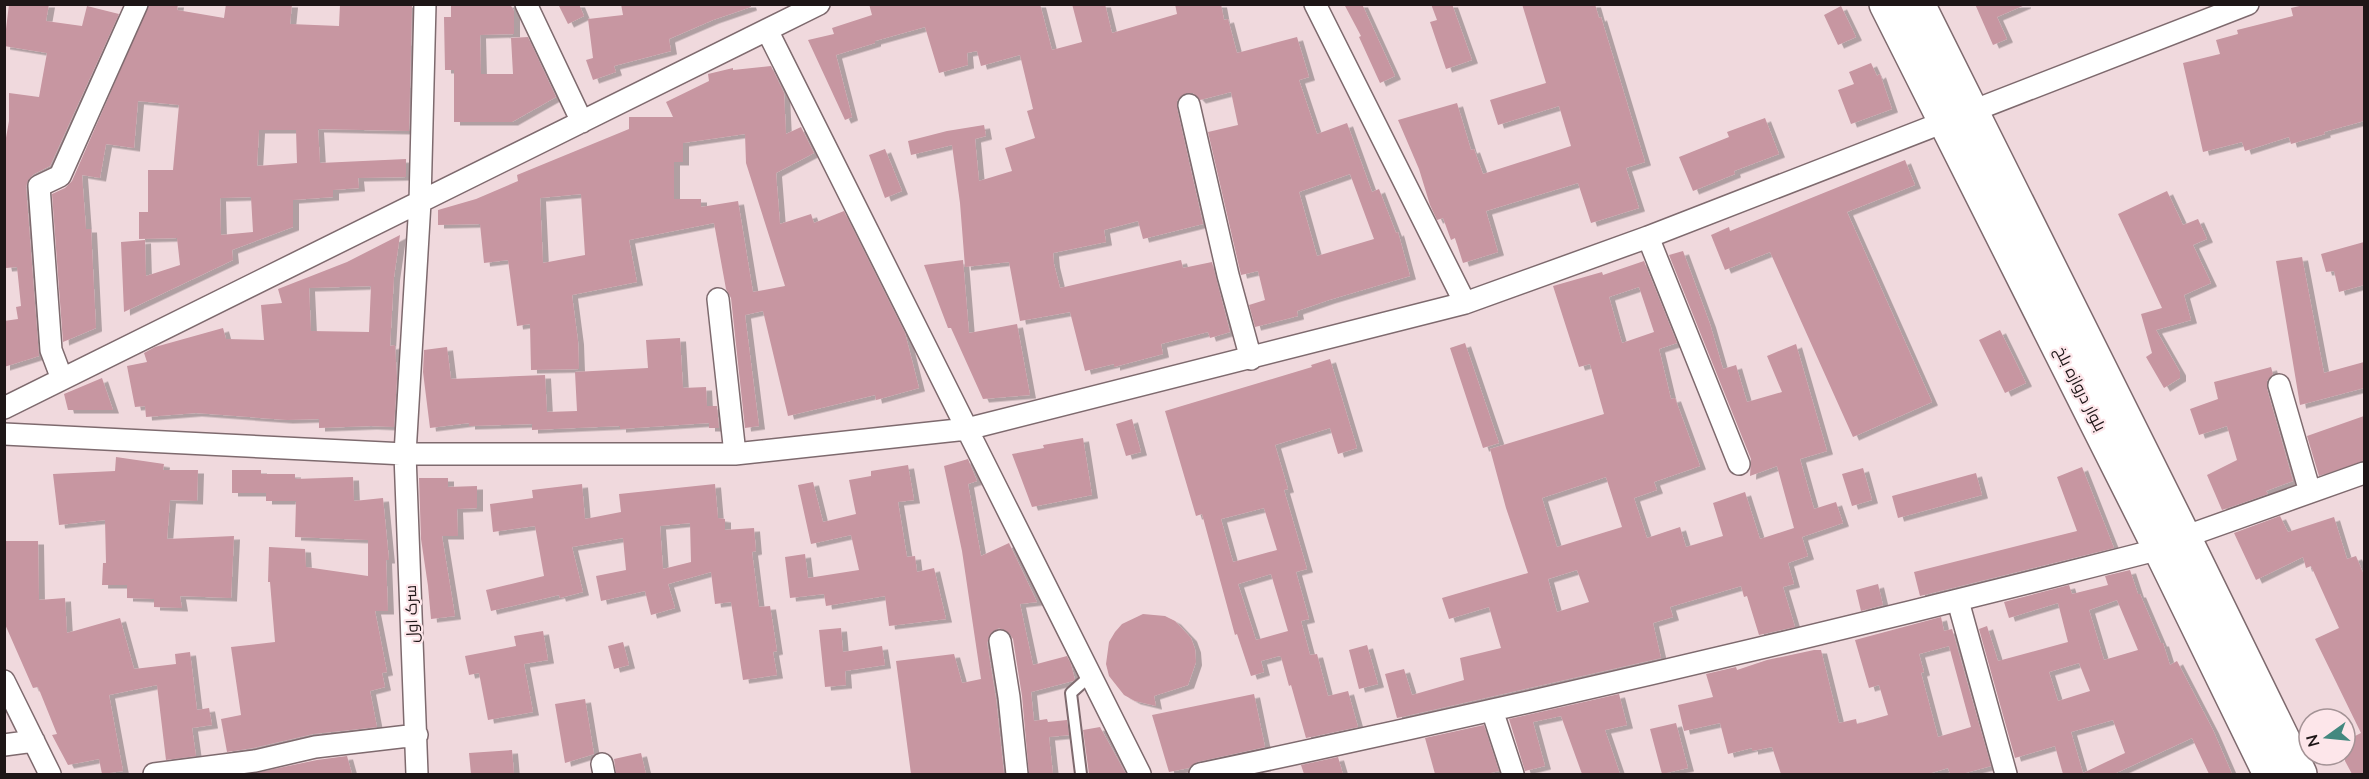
<svg xmlns="http://www.w3.org/2000/svg" width="2369" height="779" viewBox="0 0 2369 779" font-family="'Nunito Sans',Cairo,sans-serif">
  <style>
    .building { fill: #c796a1; fill-rule: evenodd; filter: url(#shadow) }
    .lines { fill: none; stroke-linecap: round; stroke-linejoin: round }
    .lane-casing { stroke: #7e6a6e; stroke-width: 14 }
    .street-casing { stroke: #7e6a6e; stroke-width: 24 }
    .primary-casing { stroke: #7e6a6e; stroke-width: 36 }
    .lane { stroke: #fff; stroke-width: 10 }
    .street { stroke: #fff; stroke-width: 21 }
    .primary { stroke: #fff; stroke-width: 33 }
    .labels { text-anchor: middle; dominant-baseline: central; stroke-width: 4.5; stroke-linejoin: round; paint-order: stroke }
    .street-label { font-size: 16px; fill: #1e1617; stroke: #fde6ea }
  </style>
  <defs>
    <filter id="shadow"><feDropShadow dx="6" dy="3.5" stdDeviation="0" flood-color="#0004"/></filter>
  </defs>
  <rect width="100%" height="100%" fill="#f0d9dd"/>
  <path class="building" d="M9 4H49L46 21 82 26 87 6 119 14 50 166 34 174 28 180 26 187 39 356 4 367V321L18 319 16 307 21 306 17 267 6 268 4 257V149L9 121V93L39 97 47 53 4 46Z
    M149 4H178L177 10 224 18 226 4H292L290 24 339 26 340 4H412L409 131 318 129 320 163 406 159V177L358 178 359 188 333 190V197L293 200V227L232 250 233 260 124 312 121 242 145 240 146 276 180 265 177 238 139 239V212H148V170H173L179 105 138 101 134 148 106 144 100 178 82 175 86 229H91L96 328 63 342 52 194 65 188 72 181ZM259 130H296L297 163 257 166ZM251 197 253 232 221 235 220 198Z
    M451 4H510L514 11V34L480 35 481 74H513L511 38 528 37 556 97 512 122H454V70H445L444 17H451Z
    M558 4H579L584 16 568 24Z
    M621 4H750L751 7 713 20 669 39 671 51 614 66 616 72 593 80 586 60 593 58 588 19 623 15Z
    M869 4H1040L1052 50 1082 42 1072 4H1105L1112 33 1177 14 1175 4H1221L1224 20 1228 19 1237 53 1297 37 1309 77 1299 80 1317 134 1347 123 1372 192 1379 189 1396 233 1398 232 1410 276 1329 300 1297 311 1298 316 1255 327 1249 305 1265 300 1258 271 1241 275 1208 132 1238 125 1231 92 1200 100 1193 93H1186L1177 101V108L1203 224 1143 239 1138 221 1104 230 1106 242 1053 253 1054 264 1060 288 1181 260 1183 268 1212 262 1230 332 1210 338 1208 332 1161 344 1163 354 1114 367V364L1085 371 1070 312 1020 321 1009 262 965 267 960 203 952 145 911 155 908 141 947 131 984 125 986 136 975 139 979 181 1012 171 1005 148 1035 138 1027 111 1033 109 1020 55 981 66 977 51 967 53 968 65 939 73 925 27 875 41V43L836 55 852 117 845 120 808 40 834 34 832 28 872 15ZM1350 174 1374 239 1317 256 1299 192Z
    M1344 4H1362L1395 76 1380 83 1359 37 1361 36Z
    M1431 4H1452L1472 60 1446 69 1430 22 1437 20Z
    M1522 4H1595L1599 18 1601 17 1645 162 1626 168 1639 208 1591 223 1578 183 1486 211 1498 252 1463 263 1455 238 1451 240 1443 218 1437 220 1430 205 1419 169 1398 120 1457 103 1471 150 1474 149 1483 174 1571 146 1559 106 1498 125 1490 100 1546 83Z
    M1975 4H2025V5L1997 17 2007 39 1993 45Z
    M2308 4H2364V121L2324 132 2325 134 2291 144 2289 137 2245 151 2242 142 2203 152 2183 63 2220 54 2216 40 2238 34 2237 30 2293 16 2291 8Z
    M1841 6 1856 37 1838 45 1824 15Z
    M1871 63 1877 76 1880 74 1892 109 1851 124 1838 90 1854 84 1849 72Z
    M771 66 784 93 786 134 801 127 814 153 776 173 780 224 811 214 814 223 844 211 905 333 919 388 876 400 875 395 788 416 763 311 745 315 759 426 745 428 731 298 726 289 714 223 629 240 637 282 572 295 578 341 579 369 531 370 530 324 517 326 508 260 484 263 480 224 438 225V210L476 199 518 181 517 175 629 129V117H673L666 102 709 81 708 74 733 68V70ZM745 134 746 163 785 286 753 292 738 201 701 207V199H674V162H683V143ZM581 194 585 255 543 263 540 198Z
    M1765 118 1779 154 1734 171 1735 174 1693 191 1679 157 1729 137 1727 132Z
    M885 149 902 191 885 198 869 155Z
    M1905 160 1915 185 1847 212 1932 402 1853 437 1770 252 1725 270 1711 235 1729 227 1730 231Z
    M2167 191 2183 225 2198 219 2207 239 2193 245 2211 283 2184 295 2191 320 2156 330 2180 372V378L2164 388 2146 357 2152 353 2141 314 2162 308 2118 214Z
    M400 235 394 277 390 346 395 345 397 378 394 427 371 426 319 428V419L287 420 196 413 146 417 145 406 135 407 127 366 147 362 144 353 155 347 223 328 226 339 264 340 261 305 282 303 278 289 347 262ZM371 286 369 332 311 331 309 288Z
    M2364 242V285L2339 292 2334 271 2326 272 2321 254Z
    M1683 251 1710 324 1723 369 1736 365 1747 402 1782 392 1767 356 1796 344 1827 451 1800 459 1814 509 1836 502 1843 523 1802 537 1808 556 1788 563 1794 584 1783 587 1795 627 1759 635 1747 596 1744 597 1741 586 1670 607 1673 617 1653 623 1661 658 1397 718 1385 674 1404 669 1412 695 1464 680 1460 658 1501 648 1489 607 1449 619 1442 598 1528 573 1506 508 1490 449 1604 414 1590 364 1579 367 1553 286 1602 272 1603 275 1644 261 1677 343 1659 349 1671 399 1675 398 1700 466 1654 482 1657 490 1634 498 1647 538 1680 527 1686 547 1723 536 1713 503 1745 492 1760 539 1794 528 1777 466 1750 476 1751 459 1669 255ZM1639 287 1654 332 1622 343 1609 297ZM1606 477 1622 527 1557 547 1542 498ZM1577 570 1589 602 1557 612 1548 579Z
    M2302 257 2324 373 2364 362V388L2300 405 2276 261Z
    M963 260 969 333 1017 324 1030 395 983 399 951 328H948L924 265Z
    M2000 330 2026 383 2005 393 1979 340Z
    M680 338 683 388 706 387 707 406H717L719 428H709V423L620 429V426L532 430V424L469 426V423L430 428 423 372 424 350 447 347 451 379 545 375 547 412 577 411 575 372 648 368 646 340Z
    M1465 343 1499 443 1483 448 1450 348Z
    M1330 359 1357 448 1338 454 1330 428 1275 445 1288 489 1284 490 1307 569 1296 572 1309 619 1301 621 1310 655 1317 654 1328 696 1348 691 1358 727 1306 738 1291 685 1289 686 1281 657 1279 656 1261 661 1264 672 1251 676 1237 634 1235 635 1202 514 1196 516 1165 411 1312 367 1311 365ZM1264 508 1277 550 1233 562 1221 519ZM1271 574 1288 631 1256 640 1238 584Z
    M2271 367 2273 374 2267 381V389L2293 481 2266 491 2268 494 2222 510 2207 475 2237 460 2227 426 2199 435 2190 409 2218 399 2214 382Z
    M102 378 113 410H68L64 394Z
    M2364 416V461L2319 476 2307 436Z
    M1132 419 1141 452 1126 456 1116 424Z
    M1083 438 1092 495 1032 507 1012 454 1044 448 1043 445Z
    M116 457 164 464 163 470H198L197 501 170 500 167 539 234 536 231 598 180 596 182 608 154 607V599L127 598V585H102L103 563H106L105 520 59 525 53 474 115 471Z
    M968 459 977 481 968 484 981 556 1009 543 1037 602 1020 604 1033 665 1067 656 1071 664 1075 680 1073 681 1031 692 1034 721 1047 719 1048 722 1067 720 1069 735 1049 737 1053 774H1029L1022 696 1013 639 1009 633 999 628 992 632 987 643 996 699 1004 774H911L896 661 954 654 962 683 981 679 962 551 944 466Z
    M908 465 914 500 898 502 907 557 915 556 917 572 934 568 946 619 889 626 885 596 826 606 824 594 790 598 785 557 805 554 808 578 859 570 851 535 811 544 798 485 813 482 823 522 856 514 849 480 871 476V471Z
    M2082 467 2114 548 1920 596 1914 572 2077 531 2057 477Z
    M1863 468 1872 500 1852 506 1842 474Z
    M232 470H261V474H295V479L353 477 354 501 383 498 389 560H386L388 611H375L387 672 382 673 385 687 370 691 377 727 313 734 253 748 227 752 221 719 241 715 231 647 275 642 270 582H268L269 547 305 549 306 567 368 576V540L295 537 296 501H266V493H232Z
    M1976 473 1982 495 1898 518 1892 496Z
    M419 478H448V487L477 486V508L457 509 458 536H442L455 616 431 619 428 586 421 539Z
    M582 484 585 519 621 512 619 494 715 484 718 518 725 519V530L754 528 756 551 752 552 759 607 770 606 777 651 773 652 777 675 743 680 731 602 715 604 711 572 668 584 675 608 651 615 645 591 601 601 596 576 626 570 623 538 572 547 583 592 560 598 559 595 491 611 486 590 544 576 535 526 493 532 490 504 533 498 532 490ZM690 523 691 562 663 569 660 526Z
    M2280 516 2288 532 2334 517 2347 559 2356 556 2364 575V774H2352L2345 761V741L2361 733 2315 639 2339 628 2311 566 2306 568 2303 557 2256 580 2234 533Z
    M4 541H38L39 600 65 598 67 633 120 618 134 669 176 664 175 654 190 652 197 710 209 708 212 725 192 728 196 756 166 760 157 685 109 695 123 771 102 774 99 759 68 765 52 735 57 734 38 687 33 688 4 622Z
    M2130 570 2138 594H2140L2161 643H2163L2170 665 2177 661 2213 730 2232 774H2209L2192 738 2114 774H2063L2055 746 2015 758 1979 629 1987 626 1998 661 2068 642 2058 603 2009 618 2004 602 2069 585 2072 594 2108 585 2105 576ZM2117 600 2138 650 2104 660 2089 610ZM2079 663 2090 691 2058 701 2049 672ZM2113 720 2125 753 2083 773 2071 732Z
    M1878 584 1883 605 1861 611 1856 590Z
    M1143 614 1165 616 1175 621 1191 638 1195 649 1196 662 1188 685 1154 696 1156 706 1135 701 1124 695 1109 676 1106 664 1109 642 1115 632 1122 624Z
    M1941 617 1944 631 1952 629 1991 766 1962 774H1950L1948 768 1928 774H1781L1772 747 1752 751V748L1728 754 1720 723 1684 731 1678 705 1713 697 1706 674 1736 667 1737 670 1767 660 1814 650H1821L1839 723 1856 719 1857 724 1888 715 1879 685 1869 688 1855 640ZM1949 646 1971 727 1938 737 1921 673 1924 672 1919 654Z
    M841 628 843 652 882 646 885 665 845 671 846 685 825 687 819 630Z
    M543 631 548 660 524 664 533 712 488 720 479 673 469 675 465 656 516 646 514 636Z
    M623 642 629 665 614 669 608 646Z
    M1367 645 1378 684 1359 689 1349 650Z
    M1254 694 1265 747 1197 762 1189 768 1169 772 1152 715Z
    M1619 694 1627 725 1605 730 1620 774H1582L1561 716 1533 722 1545 766 1525 771 1509 719Z
    M585 699 594 754 565 763 555 704Z
    M1676 723 1688 768 1662 774 1650 729Z
    M1484 725 1499 771 1486 774H1435L1425 738Z
    M1100 727 1126 774H1089L1083 730Z
    M512 750 514 774H471L469 753Z
    M641 753 646 774H616L614 759Z
    M347 756 352 774H250L317 760Z
    M1338 757 1343 774H1304L1301 765Z"/>
  <g class="lines">
    <defs>
      <path id="lane" d="M1081 774 1071 693 1090 676"/>
      <path id="street" d="M526 4 582 122
        M1315 4 1465 303
        M767 30 1140 774
        M1189 105 1228 275 1251 359
        M1648 237 1739 464
        M718 299 735 454
        M62 379 51 350 39 186 60 176 137 4
        M2279 385 2310 492
        M4 408 819 4
        M4 434 405 454H735L967 429 1465 303 1648 237 2248 4
        M2184 537 2364 473
        M1958 601 2006 774
        M1000 641 1009 697 1017 774
        M4 681 50 774
        M1492 710 1513 774
        M4 745 34 741
        M602 764 604 774
        M154 774 255 761 315 747 417 735
        M417 774 405 454 420 202 425 4
        M1200 774C1521 706 1842 631 2160 549"/>
      <path id="primary" d="M1886 4 2160 549 2270 774
        M1918 4 2184 537 2300 774"/>
    </defs>
    <use href="#lane" class="lane-casing"/>
    <use href="#street" class="street-casing"/>
    <use href="#primary" class="primary-casing"/>
    <use href="#lane" class="lane"/>
    <use href="#street" class="street"/>
    <use href="#primary" class="primary"/>
  </g>
  <g class="labels">
    <g class="street-label">
      <text transform="translate(2080 389) rotate(63)">بلوار دروازه بلخ</text>
      <text transform="translate(412 614) rotate(-92)">سرک اول</text>
    </g>
  </g>
  <rect width="2369" height="779" fill="none" stroke="#1e1617" stroke-width="12"/>
  <g transform="translate(2327 737) rotate(255)"><circle r="28" fill="#fde6ea" stroke="#a49396" stroke-width="1.5"/>
  <path d="M0-4.5L10 22L0 15L-10 22Z" fill="#43887f"/>
  <text y="-9" font-size="16" font-weight="bold" text-anchor="middle" fill="#1e1617">N</text>
  </g>
</svg>
